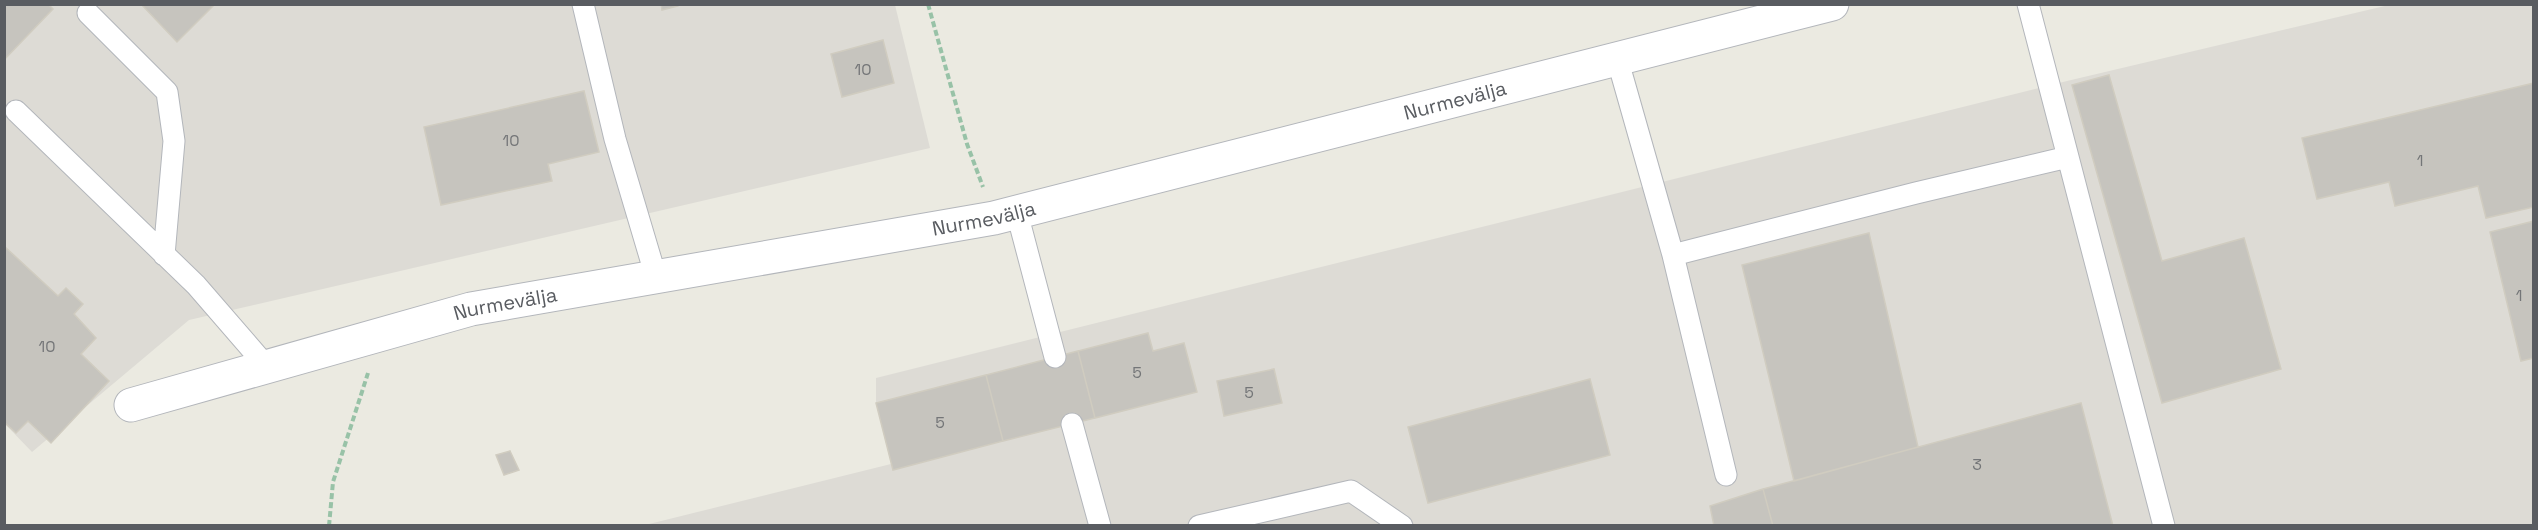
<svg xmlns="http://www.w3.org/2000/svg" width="2538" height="530" viewBox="0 0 2538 530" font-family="'Space Grotesk',sans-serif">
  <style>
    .industrial { fill: #dddbd5 }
    .building { fill: #c6c4be; stroke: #d0ccc0; stroke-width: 1.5 }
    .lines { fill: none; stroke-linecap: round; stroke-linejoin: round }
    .service-casing { stroke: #b3b6bb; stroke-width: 23 }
    .minor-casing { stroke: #b3b6bb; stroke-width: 35 }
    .path { stroke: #98c2a7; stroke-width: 4; stroke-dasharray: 6 3; stroke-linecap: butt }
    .service { stroke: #fff; stroke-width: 21 }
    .minor { stroke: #fff; stroke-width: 33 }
    .labels { text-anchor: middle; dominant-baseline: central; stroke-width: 4.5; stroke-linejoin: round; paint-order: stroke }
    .number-label { font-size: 16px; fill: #747678 }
    .street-label { font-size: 20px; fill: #595c61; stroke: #fff }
  </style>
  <rect width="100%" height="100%" fill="#ebeae1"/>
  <path class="industrial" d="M4 5H895L930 148 189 320 32 452 5 424Z
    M2389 5H2533V525L641 526 891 464 876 403V378L2067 81Z"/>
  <path class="building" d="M4 4H48L53 9 4 60Z
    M141 4H215L177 42Z
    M661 4H678V6L662 10Z
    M883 40 894 83 842 97 831 54Z
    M2109 75 2162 261 2244 238 2281 369 2162 403 2072 85Z
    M2534 83V207L2486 218 2478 186 2395 206 2389 182 2317 199 2302 138Z
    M584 91 599 152 548 164 552 181 441 205 424 127Z
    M2534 221V358L2521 361 2490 232Z
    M1869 233 1918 447 1794 481 1742 265Z
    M4 246 58 296 66 288 83 304 74 314 96 338 81 354 109 381 51 443 28 421 16 433 4 422Z
    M1148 333 1153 351 1184 343 1197 392 1095 418 1078 351Z
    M1078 351 1095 418 1003 441 986 375Z
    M1274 369 1282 403 1224 416 1217 381Z
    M986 375 1003 441 893 470 876 403Z
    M1590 379 1610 455 1428 503 1408 427Z
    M2081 403 2113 526H1773L1763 489Z
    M510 451 519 470 504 475 496 455Z
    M1763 489 1773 526H1714L1710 506Z"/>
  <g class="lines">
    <defs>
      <path id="service" d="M583 4 615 139 656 277
        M88 13 167 92 174 141 164 255
        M1617 58 1673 255 1726 475
        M16 111 196 285 267 367
        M2068 157 2164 526
        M1017 213 1055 357
        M1673 255 1916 193 2068 157 2028 4
        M1072 424 1100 526
        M1199 526 1351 491 1402 526"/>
      <g id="minor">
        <path id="s1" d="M131 405 471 309 994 218 1832 4"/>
      </g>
    </defs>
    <use href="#service" class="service-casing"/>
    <use href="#minor" class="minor-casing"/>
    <path class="path" d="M928 4 967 144 983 187
      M329 526 333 482 368 373"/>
    <use href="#service" class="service"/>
    <use href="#minor" class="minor"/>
  </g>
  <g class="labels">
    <g class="number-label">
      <text x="863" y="69">10</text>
      <text x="511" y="140">10</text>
      <text x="2420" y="160">1</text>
      <text x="2519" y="295">1</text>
      <text x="47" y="346">10</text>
      <text x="1137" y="372">5</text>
      <text x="1249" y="392">5</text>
      <text x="940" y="422">5</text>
      <text x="1977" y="464">3</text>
    </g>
    <g class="street-label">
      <text stroke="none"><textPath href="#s1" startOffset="1360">Nurmevälja</textPath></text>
      <text stroke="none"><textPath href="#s1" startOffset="874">Nurmevälja</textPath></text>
      <text stroke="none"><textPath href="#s1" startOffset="388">Nurmevälja</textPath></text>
    </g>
  </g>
  <rect width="2538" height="530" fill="none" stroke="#595c61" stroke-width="12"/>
</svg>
